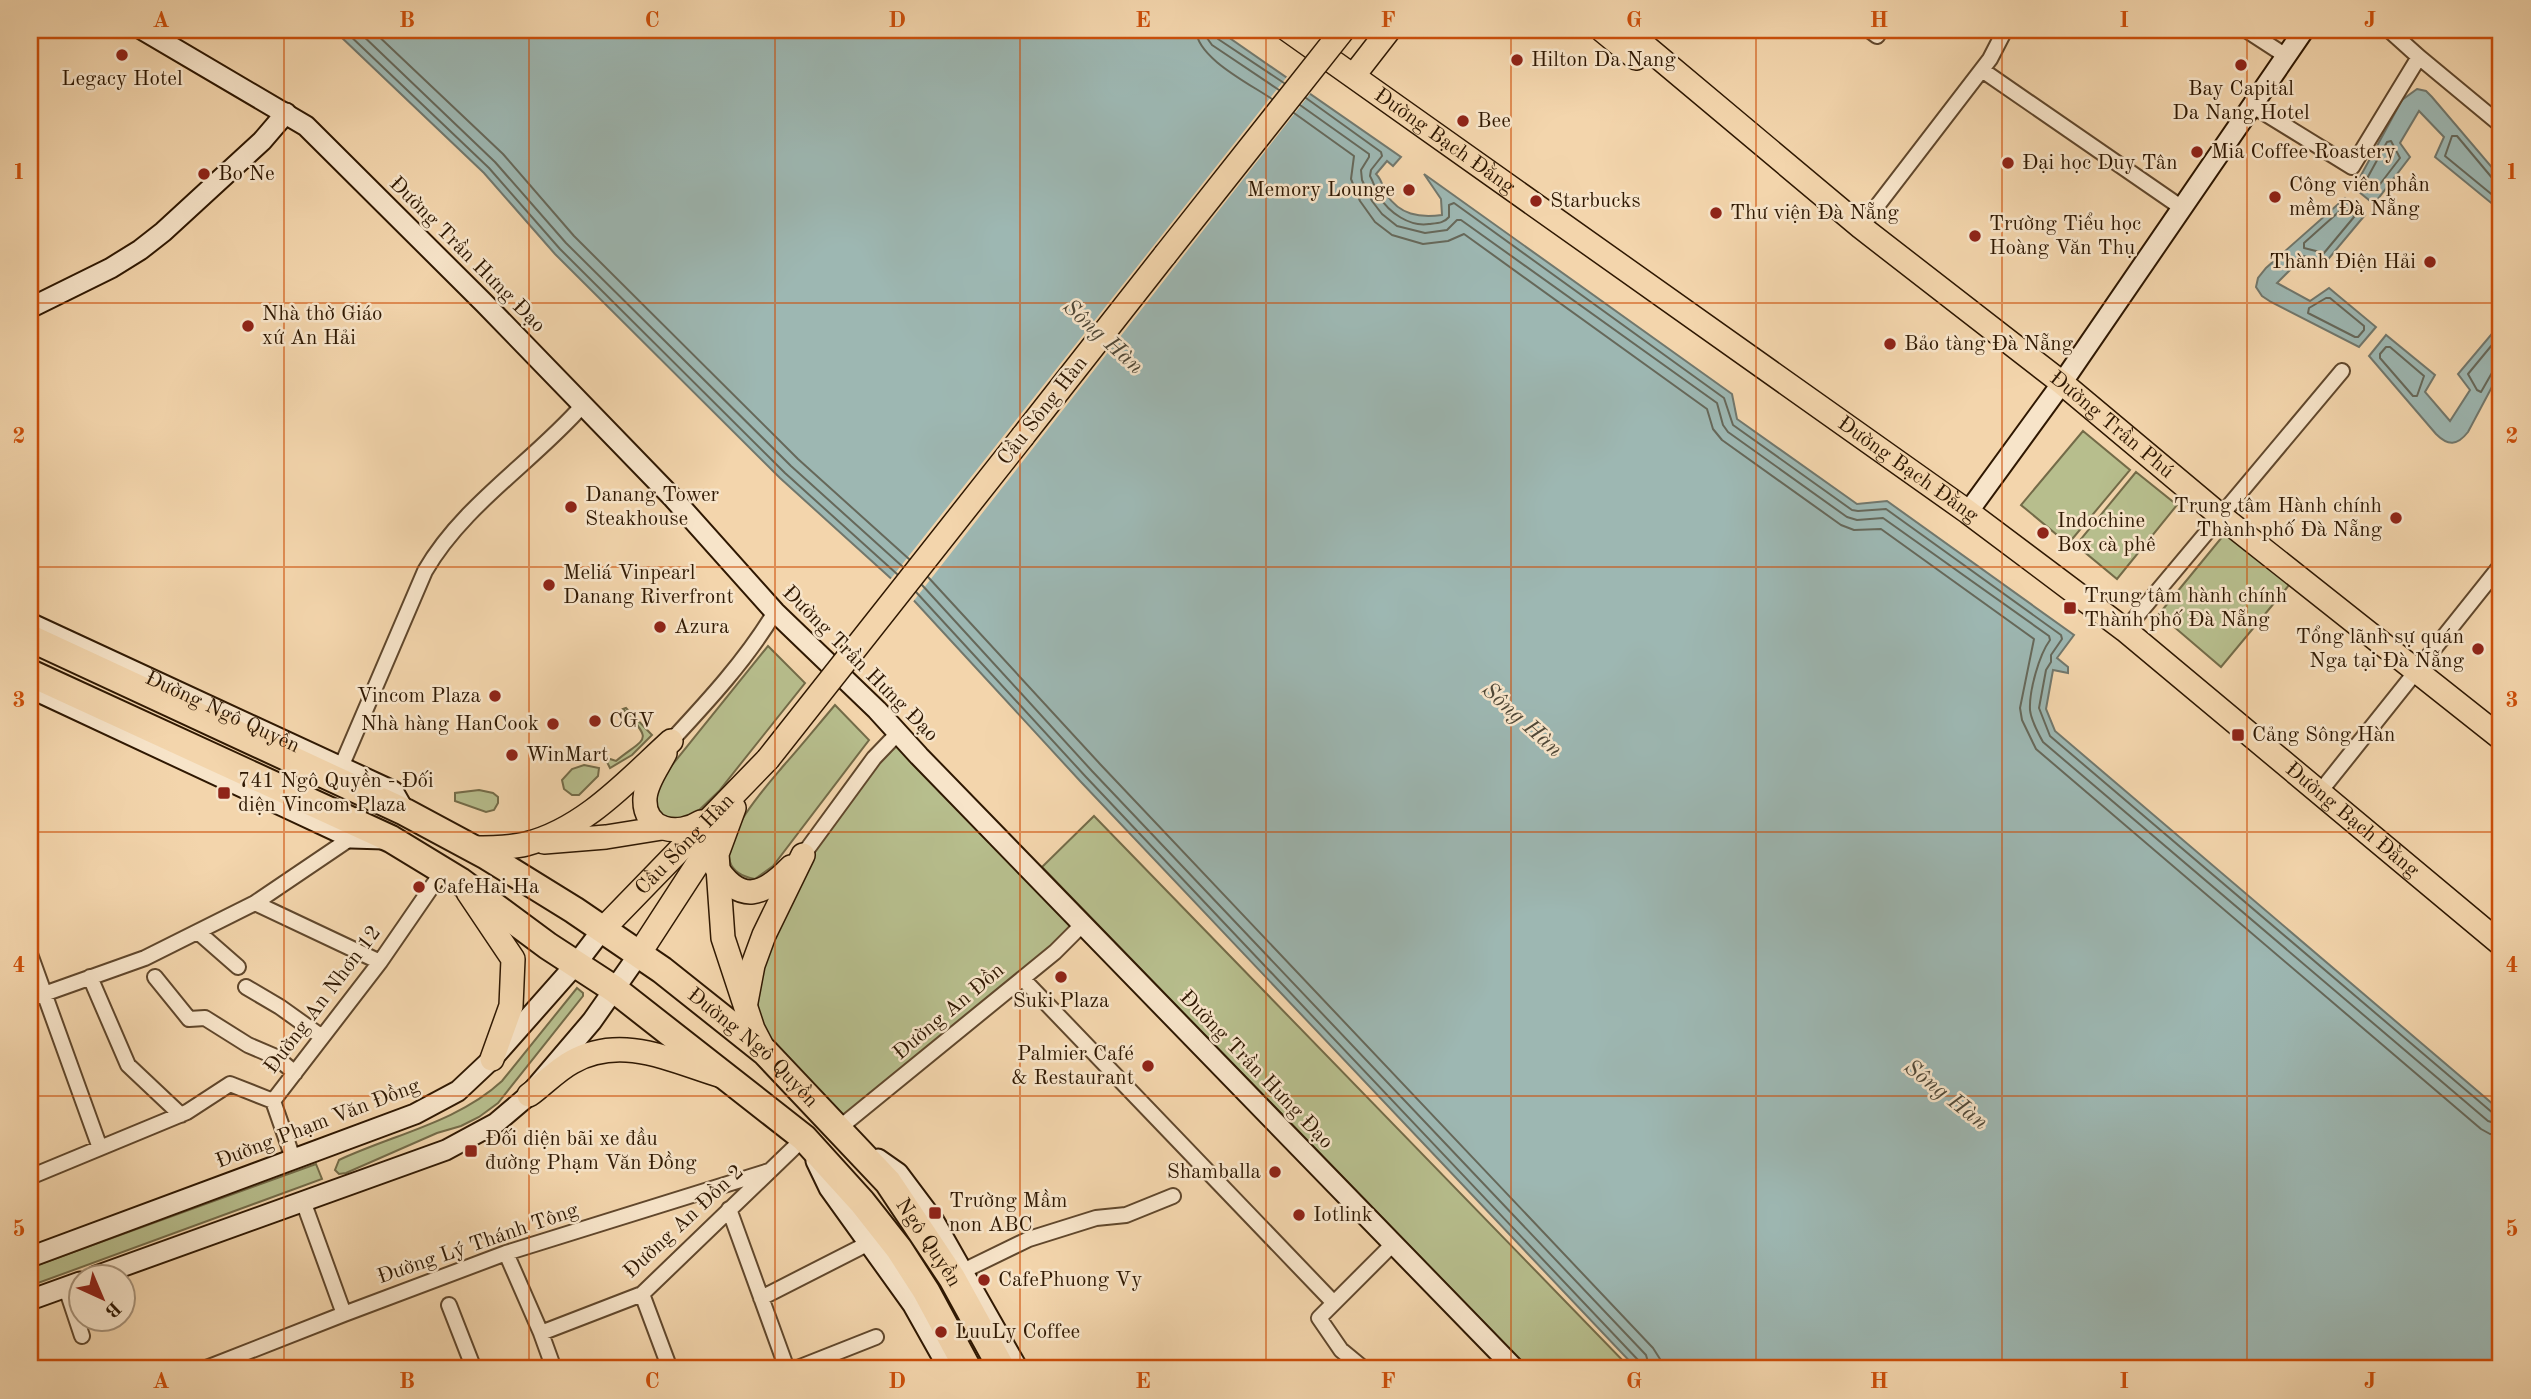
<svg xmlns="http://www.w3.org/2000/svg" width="2531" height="1399" viewBox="0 0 2531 1399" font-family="'Old Standard TT',serif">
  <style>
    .green { fill: #b7be8d; stroke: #736b48; stroke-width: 2 }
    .water { fill: #9db7b2; stroke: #71776c; stroke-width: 2 }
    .pier { fill: #f3d5ac }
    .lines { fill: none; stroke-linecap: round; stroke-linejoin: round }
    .shore { stroke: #66685a; stroke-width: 2 }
    .street-casing { stroke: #60472c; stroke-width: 18 }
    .secondary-casing { stroke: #2f1802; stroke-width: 23 }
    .primary-casing { stroke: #2f1802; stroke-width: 26 }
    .highway-casing { stroke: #2f1802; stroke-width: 30 }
    .street { stroke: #f7e4c9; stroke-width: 14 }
    .secondary { stroke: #f7e4c9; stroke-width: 19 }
    .primary { stroke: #f3d5ac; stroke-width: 23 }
    .highway { stroke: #f3d5ac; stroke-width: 26 }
    .primary-bridge-casing { stroke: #2f1802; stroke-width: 26; stroke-linecap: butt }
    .primary-bridge { stroke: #f3d5ac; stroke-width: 23 }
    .grid { fill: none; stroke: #cc4f0a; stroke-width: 2; stroke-opacity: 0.55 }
    .poi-dot { fill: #8f2418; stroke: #f7e4c9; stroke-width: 2.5 }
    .labels { text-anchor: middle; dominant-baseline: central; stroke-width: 5; stroke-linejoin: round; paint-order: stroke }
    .poi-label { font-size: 21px; fill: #2f1802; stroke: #f7e4c9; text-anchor: start }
    .street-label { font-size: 21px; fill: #2f1802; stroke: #f7e4c9 }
    .water-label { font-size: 23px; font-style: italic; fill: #504837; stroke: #f7e4c9 }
    .neatline { fill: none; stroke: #cc4f0a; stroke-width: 2.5 }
    .grid-label { font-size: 23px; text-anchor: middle; font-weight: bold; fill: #cc4f0a }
  </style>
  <rect width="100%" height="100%" fill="#f3d5ac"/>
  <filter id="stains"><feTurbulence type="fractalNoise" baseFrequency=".00286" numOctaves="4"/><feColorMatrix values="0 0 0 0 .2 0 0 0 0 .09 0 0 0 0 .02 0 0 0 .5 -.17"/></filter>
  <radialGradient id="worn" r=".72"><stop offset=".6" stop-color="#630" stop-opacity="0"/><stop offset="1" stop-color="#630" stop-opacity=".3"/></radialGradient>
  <path class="green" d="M2083 431 2130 470 2068 544 2021 505Z
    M2136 472 2177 505 2117 579 2076 545Z
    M2227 531 2290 584 2221 667 2159 614Z
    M768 646 805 683 719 791 692 817 672 820 662 817 656 810 654 801 660 780Z
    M835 705 869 740 773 866 755 879C689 867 767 786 785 764 802 745 818 725 835 705Z
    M626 708 652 735 632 755 610 768 607 762 610 759 616 761C645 737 655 743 623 709Z
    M898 733 1083 924 838 1129 767 1055 746 1005 803 855Z
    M584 765 599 768 598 776 579 795H572L564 789 562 780 572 769Z
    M479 790 493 793 498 797V803L494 810 486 812 455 801V793Z
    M1094 816 1631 1369H1529L1042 867Z
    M577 988 583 993V996L498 1103 479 1117 461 1126 437 1133 346 1173 339 1174 335 1170 339 1160C392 1135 458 1122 502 1081Z
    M316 1164 322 1179 38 1283 32 1267Z"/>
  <path class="water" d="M296 30H1218L1401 157 1393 166 1387 161 1376 174C1383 181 1382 187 1386 194 1400 215 1419 218 1442 215L1441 199 1424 174 1732 394 1737 419 1857 504 1887 501 2074 635 2057 658 2068 667V673L2053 670 2046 709 2055 731 2501 1111V1369H1637L1081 782 907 593 780 478 555 254 484 173 340 36Z
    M2417 89 2426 91 2432 97 2501 178V211L2435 157 2444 137 2419 111 2400 143 2410 157 2374 204 2354 188 2402 100Z
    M2345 198 2365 215 2325 263 2304 256 2277 283 2310 301 2329 288 2376 327 2359 347 2271 302 2262 296 2256 287 2258 278 2266 268Z
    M2501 323V370L2468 432C2457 446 2448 446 2436 434L2369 356 2386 335 2435 375 2425 392 2450 421 2470 390 2458 374Z"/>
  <path class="pier" d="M1289 74 1313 90 912 603 889 581Z"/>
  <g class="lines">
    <path class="shore" d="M344 30 489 168 560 249 785 473 897 574
      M357 30 495 162 566 243 791 466 903 567
      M372 30 503 154 574 236 798 459 909 559
      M1196 30C1197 58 1250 84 1272 99
      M1206 30 1207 38 1212 45 1279 90
      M1215 30 1218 39 1284 83
      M1306 98 1381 152 1382 156 1371 170 1370 176C1374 183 1375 189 1379 196 1389 213 1410 227 1429 224 1438 223 1444 223 1449 217V205L1454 203 1724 398 1733 425 1852 510 1858 511 1886 509 2061 635 2062 639 2051 655V662L2046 670 2039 708 2050 736 2494 1114 2501 1116
      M1300 105 1369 154V157L1361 170 1362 180 1372 201 1382 214 1397 226 1425 233 1447 230 1457 220H1461L1717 403 1723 425 1728 432 1847 517 1857 520 1883 518 2049 636 2050 640C2039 655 2029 691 2030 710 2031 720 2038 733 2043 742L2488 1121 2501 1125
      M1294 113 1354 156 1351 179 1360 201 1375 222 1392 235 1423 244 1448 241 1464 234 1707 409 1713 429 1722 440 1841 525 1854 530 1881 529 2034 639 2020 708 2022 720 2036 749 2481 1129 2490 1134 2501 1135
      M2391 141 2400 158 2374 192H2371L2364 187V184L2387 142Z
      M2501 182 2493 179 2457 136H2452L2445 156 2501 202
      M2343 208 2353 213 2354 217 2324 253 2304 248V243Z
      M2326 298H2330L2364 326V330L2358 337H2355L2308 313 2309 308Z
      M2501 334 2468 374 2477 390 2481 392 2493 371 2501 369
      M2386 347H2390L2424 376 2417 396H2413L2380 358V354Z
      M928 577 1100 764 1653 1348 1660 1359 1661 1369
      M922 585 1092 771 1646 1355 1650 1369
      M916 592 1086 777 1639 1361 1642 1369"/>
    <defs>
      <path id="street" d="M1869 30 1877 36 1881 30
        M2246 30 2286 56
        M2389 30 2419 57
        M1982 70 2182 208
        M2253 106 2352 167 2419 57 2501 125
        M1861 227 1990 59 2005 30
        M2125 630 2342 371
        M671 741C709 700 746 660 775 612
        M341 767 425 571C463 505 533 462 583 405
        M2319 793 2501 565
        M803 855 874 758 898 733
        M255 903 380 962
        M198 932 238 967
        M30 954 100 1148
        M90 977 128 1065 181 1115
        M155 977 189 1019 205 1018 248 1045 276 1057 295 1073
        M1023 979 1333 1302
        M246 987 280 1007 322 1037
        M30 999 145 958 255 903 351 838
        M838 1129 1055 952 1083 924
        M294 1161 273 1101 380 962 442 872
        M30 1177 187 1112 230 1084 273 1101
        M303 1201 344 1314
        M729 1209 787 1369
        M506 1253 541 1333 554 1369
        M963 1271 1029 1239 1096 1218 1126 1215 1173 1196
        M66 1288 82 1336
        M642 1294 670 1369
        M761 1298 869 1243
        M449 1305 474 1369
        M541 1333 642 1294 804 1138
        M204 1369 344 1314 506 1253 769 1171
        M795 1369 876 1337
        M1364 1369 1341 1350 1319 1318 1394 1243"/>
      <g id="secondary">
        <path d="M143 30 306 126 484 303 673 498 775 612 877 710 919 756 1515 1369"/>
        <path d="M30 308 111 268 140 250 163 232 262 141 286 113"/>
        <path d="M1968 512 2062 383 2304 30"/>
        <path id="s1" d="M30 623 393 791 405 812"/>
        <path d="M30 688 351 838 384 839"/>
        <path d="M878 1159 898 1173 934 1221 1018 1369"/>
        <path d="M816 1161 829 1188 913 1305 949 1369"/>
        <path d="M30 1257 415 1114 458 1091 492 1059 576 964 602 930"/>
        <path d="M96 1276 446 1150 496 1123 529 1095 592 1021 639 954"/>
        <path d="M30 1300 80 1282"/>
      </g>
      <g id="primary">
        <path id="s2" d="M1288 30 1968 512 2125 630 2501 944"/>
        <path d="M1602 30 1636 58"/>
        <path id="s3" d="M1626 30 1861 227 2062 383 2222 517 2501 738"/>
        <path d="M1354 75 1389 30"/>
        <path d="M1023 436 1165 255"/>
        <path d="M665 753C658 767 646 782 645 798 643 831 678 837 701 822"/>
        <path d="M734 808 717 854 723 938 753 1029 765 1052"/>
        <path d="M544 842 606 837 662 828"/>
        <path d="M472 848C490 848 509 848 526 844 585 829 628 780 671 741"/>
        <path d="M716 867C741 905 764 895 791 867"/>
        <path d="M468 892 513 959 511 1006 492 1059"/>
        <path id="s4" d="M602 930 768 759"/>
        <path d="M639 954 717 834"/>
        <path d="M746 1002 753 965 764 935 803 855"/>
        <path d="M529 1095C543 1085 557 1070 572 1062 622 1034 672 1061 722 1076"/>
      </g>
      <g id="highway">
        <path id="s5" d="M30 638 405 812 485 855 574 910 662 970 765 1052 888 1182 952 1278 1002 1369"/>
        <path d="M30 673 391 839 460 881 548 946 614 989 804 1138 862 1202 899 1249 926 1291 968 1369"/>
      </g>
    </defs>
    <use href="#street" class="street-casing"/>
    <use href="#secondary" class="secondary-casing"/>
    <use href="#primary" class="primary-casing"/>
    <use href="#highway" class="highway-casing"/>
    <use href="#street" class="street"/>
    <use href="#secondary" class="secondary"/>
    <use href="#primary" class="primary"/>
    <use href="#highway" class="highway"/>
    <defs>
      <path id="primary-bridge" d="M1165 255 1343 30
        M768 759 1023 436"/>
    </defs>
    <use href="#primary-bridge" class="primary-bridge-casing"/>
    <use href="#primary-bridge" class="primary-bridge"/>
  </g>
  <path class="grid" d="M284 30V1369M529 30V1369M775 30V1369M1020 30V1369M1266 30V1369M1511 30V1369M1756 30V1369M2002 30V1369M2247 30V1369M30 303H2501M30 567H2501M30 832H2501M30 1096H2501"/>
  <g class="poi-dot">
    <circle cx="122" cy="55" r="7"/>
    <circle cx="1517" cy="60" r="7"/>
    <circle cx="2241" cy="65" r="7"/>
    <circle cx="1463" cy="121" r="7"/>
    <circle cx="2197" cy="152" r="7"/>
    <circle cx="2008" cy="163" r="7"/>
    <circle cx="204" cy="174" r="7"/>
    <circle cx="1409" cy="190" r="7"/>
    <circle cx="2275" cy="197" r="7"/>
    <circle cx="1536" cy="201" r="7"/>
    <circle cx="1716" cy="213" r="7"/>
    <circle cx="1975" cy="236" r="7"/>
    <circle cx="2430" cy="262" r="7"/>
    <circle cx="248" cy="326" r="7"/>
    <circle cx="1890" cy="344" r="7"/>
    <circle cx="571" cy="507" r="7"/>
    <circle cx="2396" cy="518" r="7"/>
    <circle cx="2043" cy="533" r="7"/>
    <circle cx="549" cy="585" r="7"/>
    <rect x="2063" y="601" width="14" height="14" rx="3.5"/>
    <circle cx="660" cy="627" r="7"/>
    <circle cx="2478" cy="649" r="7"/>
    <circle cx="495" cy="696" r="7"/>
    <circle cx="595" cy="721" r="7"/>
    <circle cx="553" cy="724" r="7"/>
    <rect x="2231" y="728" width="14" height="14" rx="3.5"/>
    <circle cx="512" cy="755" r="7"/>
    <rect x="217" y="786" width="14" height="14" rx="3.5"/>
    <circle cx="419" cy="887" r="7"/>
    <circle cx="1061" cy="977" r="7"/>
    <circle cx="1148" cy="1066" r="7"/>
    <rect x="464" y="1144" width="14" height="14" rx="3.5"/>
    <circle cx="1275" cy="1172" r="7"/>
    <rect x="928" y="1206" width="14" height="14" rx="3.5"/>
    <circle cx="1299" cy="1215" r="7"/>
    <circle cx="984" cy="1280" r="7"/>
    <circle cx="941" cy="1332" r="7"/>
  </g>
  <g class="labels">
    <g class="poi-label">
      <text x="1531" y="60">Hilton Da Nang</text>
      <text x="122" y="79" text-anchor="middle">Legacy Hotel</text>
      <text x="2241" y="89" text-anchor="middle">Bay Capital<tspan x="2241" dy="24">Da Nang Hotel</tspan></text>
      <text x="1477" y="121">Bee</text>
      <text x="2211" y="152">Mia Coffee Roastery</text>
      <text x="2022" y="163">Đại học Duy Tân</text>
      <text x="218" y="174">Bo Ne</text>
      <text x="2289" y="185">Công viên phần<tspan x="2289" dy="24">mềm Đà Nẵng</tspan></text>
      <text x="1395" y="190" text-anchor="end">Memory Lounge</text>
      <text x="1550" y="201">Starbucks</text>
      <text x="1730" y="213">Thư viện Đà Nẵng</text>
      <text x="1989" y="224">Trường Tiểu học<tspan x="1989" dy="24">Hoàng Văn Thụ</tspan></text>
      <text x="2416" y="262" text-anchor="end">Thành Điện Hải</text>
      <text x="262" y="314">Nhà thờ Giáo<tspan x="262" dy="24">xứ An Hải</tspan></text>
      <text x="1904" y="344">Bảo tàng Đà Nẵng</text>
      <text x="585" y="495">Danang Tower<tspan x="585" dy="24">Steakhouse</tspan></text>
      <text x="2382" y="506" text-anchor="end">Trung tâm Hành chính<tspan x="2382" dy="24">Thành phố Đà Nẵng</tspan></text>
      <text x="2057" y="521">Indochine<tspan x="2057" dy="24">Box cà phê</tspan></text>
      <text x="563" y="573">Meliá Vinpearl<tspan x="563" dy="24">Danang Riverfront</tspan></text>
      <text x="2084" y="596">Trung tâm hành chính<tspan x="2084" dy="24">Thành phố Đà Nẵng</tspan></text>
      <text x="674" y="627">Azura</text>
      <text x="2464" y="637" text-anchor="end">Tổng lãnh sự quán<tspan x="2464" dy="24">Nga tại Đà Nẵng</tspan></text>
      <text x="481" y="696" text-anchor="end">Vincom Plaza</text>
      <text x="609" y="721">CGV</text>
      <text x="539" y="724" text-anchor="end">Nhà hàng HanCook</text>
      <text x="2252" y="735">Cảng Sông Hàn</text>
      <text x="526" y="755">WinMart</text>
      <text x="238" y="781">741 Ngô Quyền - Đối<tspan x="238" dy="24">diện Vincom Plaza</tspan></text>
      <text x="433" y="887">CafeHai Ha</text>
      <text x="1061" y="1001" text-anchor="middle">Suki Plaza</text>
      <text x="1134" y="1054" text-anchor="end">Palmier Café<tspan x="1134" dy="24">&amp; Restaurant</tspan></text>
      <text x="485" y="1139">Đối diện bãi xe đầu<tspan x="485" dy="24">đường Phạm Văn Đồng</tspan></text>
      <text x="1261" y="1172" text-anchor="end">Shamballa</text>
      <text x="949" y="1201">Trường Mầm<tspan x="949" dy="24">non ABC</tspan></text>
      <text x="1313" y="1215">Iotlink</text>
      <text x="998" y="1280">CafePhuong Vy</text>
      <text x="955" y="1332">LuuLy Coffee</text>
    </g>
    <g class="street-label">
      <text stroke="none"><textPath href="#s2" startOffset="192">Đường Bạch Đằng</textPath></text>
      <text transform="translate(467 255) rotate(45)">Đường Trần Hưng Đạo</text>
      <text transform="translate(1043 411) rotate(-52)">Cầu Sông Hàn</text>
      <text stroke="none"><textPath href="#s3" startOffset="626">Đường Trần Phú</textPath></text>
      <text stroke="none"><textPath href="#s2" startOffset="760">Đường Bạch Đằng</textPath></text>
      <text transform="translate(860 664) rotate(45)">Đường Trần Hưng Đạo</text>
      <text stroke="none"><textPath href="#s1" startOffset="212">Đường Ngô Quyền</textPath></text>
      <text stroke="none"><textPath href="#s2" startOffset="1326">Đường Bạch Đằng</textPath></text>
      <text stroke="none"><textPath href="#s4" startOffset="119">Cầu Sông Hàn</textPath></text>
      <text transform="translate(323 1000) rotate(-53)">Đường An Nhơn 12</text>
      <text transform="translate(949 1012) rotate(-40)">Đường An Đồn</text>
      <text stroke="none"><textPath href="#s5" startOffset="835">Đường Ngô Quyền</textPath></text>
      <text transform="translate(1256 1070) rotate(46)">Đường Trần Hưng Đạo</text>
      <text transform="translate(318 1124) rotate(-21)">Đường Phạm Văn Đồng</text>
      <text transform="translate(684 1222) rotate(-43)">Đường An Đồn 2</text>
      <text stroke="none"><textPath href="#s5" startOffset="1099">Ngô Quyền</textPath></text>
      <text transform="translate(478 1244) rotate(-19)">Đường Lý Thánh Tông</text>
    </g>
    <g class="water-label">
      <text transform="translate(1103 337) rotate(42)">Sông Hàn</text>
      <text transform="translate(1522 720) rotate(42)">Sông Hàn</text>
      <text transform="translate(1946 1095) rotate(38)">Sông Hàn</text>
    </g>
  </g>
  <rect width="2531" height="1399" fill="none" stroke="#f3d5ac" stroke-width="77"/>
  <g transform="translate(102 1298) rotate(136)"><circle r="33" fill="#f7e4c9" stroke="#a79279" stroke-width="2"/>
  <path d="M0-5L12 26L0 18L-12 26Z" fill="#8f2418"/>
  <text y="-10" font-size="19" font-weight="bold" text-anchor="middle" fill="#2f1802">B</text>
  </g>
  <rect x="38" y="38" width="2454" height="1322" class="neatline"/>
  <g class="grid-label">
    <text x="161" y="27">A</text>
    <text x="407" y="27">B</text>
    <text x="652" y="27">C</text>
    <text x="897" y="27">D</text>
    <text x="1143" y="27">E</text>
    <text x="1388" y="27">F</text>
    <text x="1634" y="27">G</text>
    <text x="1879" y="27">H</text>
    <text x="2124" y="27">I</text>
    <text x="2370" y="27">J</text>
    <text x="19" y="179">1</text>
    <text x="2512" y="179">1</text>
    <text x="19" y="443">2</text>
    <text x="2512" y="443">2</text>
    <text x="19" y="707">3</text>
    <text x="2512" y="707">3</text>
    <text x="19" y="972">4</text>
    <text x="2512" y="972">4</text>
    <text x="19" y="1236">5</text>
    <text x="2512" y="1236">5</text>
    <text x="161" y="1388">A</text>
    <text x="407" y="1388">B</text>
    <text x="652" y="1388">C</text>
    <text x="897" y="1388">D</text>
    <text x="1143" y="1388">E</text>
    <text x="1388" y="1388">F</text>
    <text x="1634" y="1388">G</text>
    <text x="1879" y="1388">H</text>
    <text x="2124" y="1388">I</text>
    <text x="2370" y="1388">J</text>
  </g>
  <rect width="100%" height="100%" filter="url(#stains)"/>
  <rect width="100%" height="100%" fill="url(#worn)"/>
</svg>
